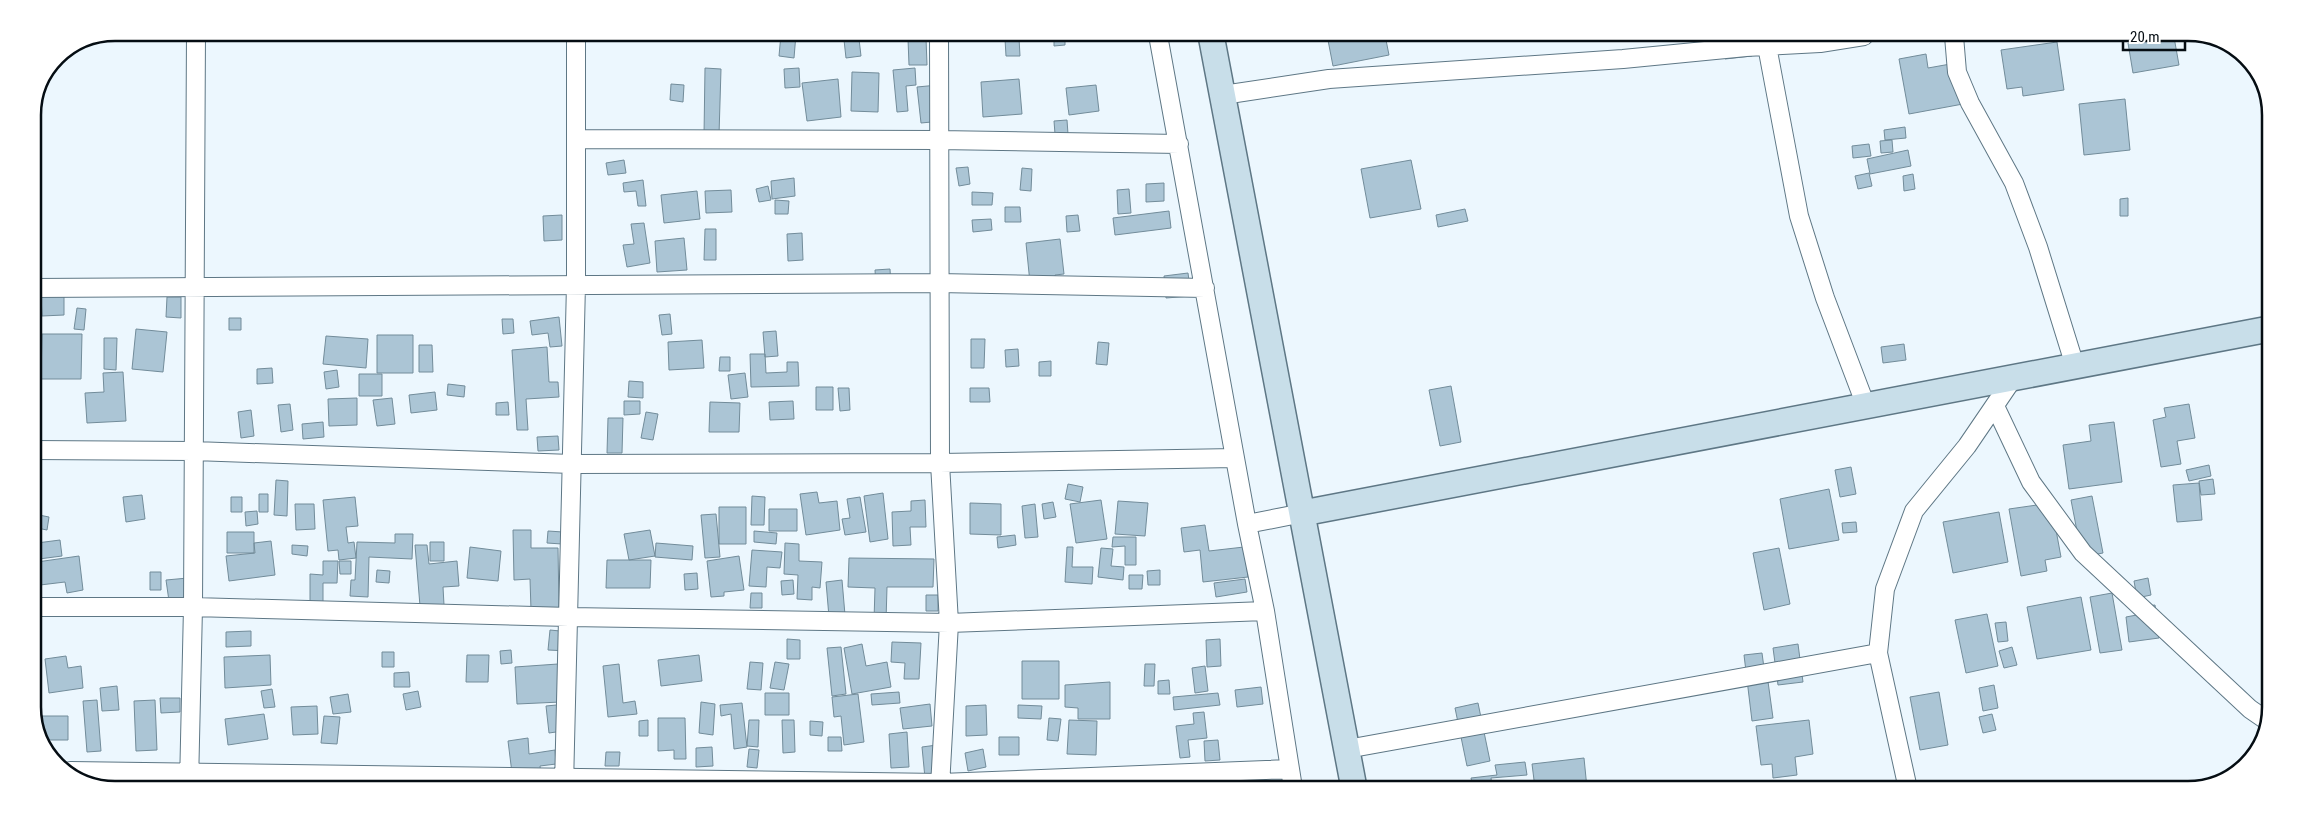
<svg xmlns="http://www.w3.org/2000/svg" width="2303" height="822" viewBox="0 0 2303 822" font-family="'Roboto Condensed',sans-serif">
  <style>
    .building { fill: #abc5d5; stroke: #728c9a }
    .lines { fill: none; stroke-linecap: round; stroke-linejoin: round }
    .street-casing { stroke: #5e7785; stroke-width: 20 }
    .secondary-casing { stroke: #5e7785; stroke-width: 28 }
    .street { stroke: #fff; stroke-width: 18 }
    .secondary { stroke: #c8dee9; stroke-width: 25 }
    .rim { fill: none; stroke: #050d13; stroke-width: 2.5 }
  </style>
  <rect width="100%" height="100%" fill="#ecf7fe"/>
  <path class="building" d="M736 34H748V41H736Z
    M781 34H796L794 58 779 56Z
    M816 34H846V40L816 41Z
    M871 34H884V40H872Z
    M1054 34H1065V45L1054 46Z
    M1327 35H1385L1389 55 1333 66Z
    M1723 36H1749L1752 56 1725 59Z
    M2134 37H2174L2179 65 2133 73 2128 43 2135 41Z
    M926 38 927 65H909L908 39Z
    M1019 38 1020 56H1006L1005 39Z
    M859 39 861 56 846 58 844 40Z
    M2057 42 2064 90 2023 96 2022 87 2007 89 2001 50Z
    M1926 54 1928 68 1956 63 1963 104 1909 114 1899 59Z
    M705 68 721 69 719 135H704Z
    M799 68 800 87 785 88 784 69Z
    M915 68 916 85 906 86 908 111 897 112 893 70Z
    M852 72 879 73 878 112 851 111Z
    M838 79 841 117 807 121 802 83Z
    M1019 79 1022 114 983 117 981 82Z
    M671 84 684 85 683 102 670 100Z
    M938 85 942 121 921 123 917 87Z
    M1096 85 1099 111 1069 115 1066 88Z
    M2125 99 2130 150 2084 155 2079 104Z
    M1067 120 1068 134H1055L1054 121Z
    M1905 127 1906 138 1885 140 1884 130Z
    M1892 140 1893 152 1881 153 1880 141Z
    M1869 144 1871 156 1853 158 1852 146Z
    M1908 150 1911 166 1870 174 1867 159Z
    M624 160 626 173 608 175 606 163Z
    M1411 160 1421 209 1370 218 1361 169Z
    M968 167 970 184 959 186 956 168Z
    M1022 168 1032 169 1031 191 1020 190Z
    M1869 173 1872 186 1858 189 1855 176Z
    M1913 174 1915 189 1904 191 1903 176Z
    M794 178 795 196 772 199 771 181Z
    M643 180 646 206H638L636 191 624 192 623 183Z
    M1164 183V201L1146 202V184Z
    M768 186 771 200 759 202 756 189Z
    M1129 189 1131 213 1118 214 1117 190Z
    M731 190 732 212 706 213 705 191Z
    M697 191 700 219 664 223 661 195Z
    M972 192 993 193 992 205H972Z
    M2128 198V216H2120V199Z
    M775 200 789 201 788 214H775Z
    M1005 207H1020L1021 222H1005Z
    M1465 209 1468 221 1438 227 1436 215Z
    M1169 211 1171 228 1115 235 1113 218Z
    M562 215V240L544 241 543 216Z
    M1078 215 1080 231 1067 232 1066 216Z
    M991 219 992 230 973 232 972 220Z
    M644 223 650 263 627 267 623 245 634 244 631 224Z
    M705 229H716V260H704Z
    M802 233 803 260 788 261 787 234Z
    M684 238 687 270 657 272 655 241Z
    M1060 239 1064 274 1055 275 1057 290 1031 293 1026 243Z
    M890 269 891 286 876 287 875 270Z
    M1188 273 1191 296 1166 298 1164 276Z
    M64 295V315L42 316 41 296Z
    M167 297H181V318L166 317Z
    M77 308 86 309 84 330 74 329Z
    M670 314 672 334 662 335 659 315Z
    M559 317 562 346 550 347 548 333 532 335 530 321Z
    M229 318H241V330H229Z
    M502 319H513L514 333 503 334Z
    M136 329 167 332 163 372 132 369Z
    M776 331 778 356 765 357 763 332Z
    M42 334H82L81 379H41Z
    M377 335H413V373H377Z
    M326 336 368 339 366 368 323 364Z
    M104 338H117L116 370 104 369Z
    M971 339H985L984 368H971Z
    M702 340 704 368 669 370 668 342Z
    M1098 342 1109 343 1107 365 1096 364Z
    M1904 344 1906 360 1883 363 1881 347Z
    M419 345H432L433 372H419Z
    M547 347 549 382H558L559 397 526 399 528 430H517L512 350Z
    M1018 349 1019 366 1006 367 1005 350Z
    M750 354H765L766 373 787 372V362H798L799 386 751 387Z
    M720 357H730V371H719Z
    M1051 361V376H1039V362Z
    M272 368 273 383 257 384V369Z
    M337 370 339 387 326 389 324 372Z
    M123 372 126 421 87 423 85 393 104 392 103 373Z
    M745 373 748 397 731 399 728 375Z
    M359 374H382V396H359Z
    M33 378H37L38 391H33Z
    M629 381 643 382V398L628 397Z
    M448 384 465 386 464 397 447 395Z
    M1451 386 1461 442 1440 446 1429 390Z
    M816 387H833V410H816Z
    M838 388H849L850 410 840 411Z
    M970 388H989L990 402H970Z
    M435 392 437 410 411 413 409 395Z
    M357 398V425L329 426 328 399Z
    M392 398 395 424 377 426 373 400Z
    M624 401H640V414L624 415Z
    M793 401 794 419 770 420 769 402Z
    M508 402 509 415H496V403Z
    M710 402 740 403 739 432H709Z
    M290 404 293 430 281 432 278 405Z
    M2189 404 2195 438 2177 441 2181 464 2161 467 2153 420 2166 417 2164 408Z
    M251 410 254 436 241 438 238 412Z
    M646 412 658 414 653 440 641 438Z
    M608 418H623L622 453H607Z
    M323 422 324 437 303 439 302 424Z
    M2114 422 2122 482 2069 489 2063 445 2091 441 2089 425Z
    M558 436 559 450 538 451 537 437Z
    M2209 465 2211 476 2189 481 2186 470Z
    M1851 467 1856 494 1840 497 1835 470Z
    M2213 479 2215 494 2201 495 2199 481Z
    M276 480 288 481 287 516 274 515Z
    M2199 483 2202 520 2177 522 2173 485Z
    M1068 484 1083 487 1080 502 1065 499Z
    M1829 489 1839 540 1789 549 1780 499Z
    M817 492 819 503 837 501 840 530 806 535 800 494Z
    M883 493 888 539 870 542 864 496Z
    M259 494H268V512H259Z
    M142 495 145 519 126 522 123 497Z
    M752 496 765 497 764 525H751Z
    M2092 496 2103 553 2082 557 2071 500Z
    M231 497H242V512H231Z
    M355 497 358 526 346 527 348 543 354 542 356 558 339 560 338 550 328 551 323 500Z
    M860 497 866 532 845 535 842 519 850 518 847 499Z
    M925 500 926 527H910L911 545 893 546 892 512 911 511V501Z
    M1101 500 1107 539 1076 543 1070 504Z
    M1118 501 1148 503 1145 536 1115 534Z
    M1053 502 1056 517 1044 519 1042 504Z
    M970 503 1001 504V535L970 534Z
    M2051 503 2061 557 2045 560 2047 571 2021 576 2009 509Z
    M295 504H314L315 529 296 530Z
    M1035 504 1038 537 1025 538 1022 506Z
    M719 507H746V544H719Z
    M769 509H797V531H769Z
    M257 511 258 524 246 526 245 512Z
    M1999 512 2008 562 1953 573 1943 522Z
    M716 514 720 557 705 558 701 515Z
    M39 515 49 517 47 530 37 528Z
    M1856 522 1857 532 1843 533 1842 523Z
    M1205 525 1209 551 1244 547 1248 577 1203 582 1200 550 1184 552 1181 528Z
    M513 530H531V548H558L559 609 531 610 530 579 514 580Z
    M650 530 655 556 629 560 624 534Z
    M548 531 563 532 562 544 547 543Z
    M754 531 777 533 776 544 754 542Z
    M227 532H254V553H227Z
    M395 534H413L412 559 369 557 368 597 350 596 351 580H355L357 542 395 543Z
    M1015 535 1016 545 998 548 997 537Z
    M1113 537H1136V565H1125V546L1112 547Z
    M60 540 62 556 39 559 37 543Z
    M271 541 275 575 229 581 226 556 255 553 254 543Z
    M430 542H444V561H430Z
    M656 543 693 546 692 560 655 557Z
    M785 543 799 544V561L822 562 820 588 812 587V600L797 599 798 575 784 574Z
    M292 545 308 546 307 556 292 554Z
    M415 545H427L429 564 457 561 459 586 443 587 444 605 420 606Z
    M470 547 501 551 498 581 467 578Z
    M1067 547H1073L1072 567H1093L1092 584 1065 582Z
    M1101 548 1113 549 1111 566 1124 567 1123 580 1098 577Z
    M1779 548 1790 604 1764 610 1753 553Z
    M752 550 782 552 780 568 767 567 766 587 749 586Z
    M79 556 83 590 67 593 65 582 40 585 37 562Z
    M739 556 744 590 724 592V596L711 597 707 561Z
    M849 558 934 559 933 587H887L886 621 874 620 875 588 848 587Z
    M607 560H651L650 588H606Z
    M323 561H338L337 583H323V606L310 605V574L323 575Z
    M339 561H351V574H340Z
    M377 570 390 571 389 583 376 582Z
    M1160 570V585H1148L1147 571Z
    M150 572H161V590H150Z
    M697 573 698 589 685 590 684 574Z
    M1129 575H1143L1142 589H1129Z
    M188 578 193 613 171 615 166 580Z
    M2148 578 2151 595 2137 598 2134 581Z
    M1245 579 1247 592 1216 597 1214 583Z
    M793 580 794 594 782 595 781 581Z
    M842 580 845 615 829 617 826 582Z
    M751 593H762V608H750Z
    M2112 593 2122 650 2100 653 2090 597Z
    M926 595H938V611H926Z
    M2081 597 2091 650 2037 659 2027 607Z
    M2155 605 2159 638 2129 642 2126 617 2142 614 2140 607Z
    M1987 614 1998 666 1966 673 1955 620Z
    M2006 622 2008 641 1998 642 1995 623Z
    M550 630 570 632 569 651 548 650Z
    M251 631V646L226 647V632Z
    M787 639 800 640V659H787Z
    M1220 639 1221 666 1207 667 1206 640Z
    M892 642 921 643 919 679H904L905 663 891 662Z
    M862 644 866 666 887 662 891 687 852 694 844 648Z
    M1798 644 1803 682 1778 685 1773 648Z
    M841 647 846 694 832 696 827 648Z
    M2012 647 2017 665 2004 668 1999 651Z
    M511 650 512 663 501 664 500 651Z
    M382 652H394V667H382Z
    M1762 653 1764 668 1766 667 1773 718 1752 721 1744 655Z
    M270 655 271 685 225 688 224 657Z
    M467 655H489L488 682H466Z
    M699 655 702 681 661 686 658 660Z
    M66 656 68 668 81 666 83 688 49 693 45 659Z
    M1022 661H1059V699H1022Z
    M750 662 763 663 761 690 747 689Z
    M775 662 789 664 784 690 770 688Z
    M558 664 561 702 517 704 515 667Z
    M619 664 623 703 635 701 637 714 608 717 603 666Z
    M1145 664H1155L1154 686H1144Z
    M1205 666 1208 691 1195 693 1192 668Z
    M409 672 410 687H394V673Z
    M1169 680 1170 694H1158V681Z
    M1110 682V719H1078V708L1065 707V685Z
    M1994 685 1998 708 1983 711 1979 688Z
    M117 686 119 710 102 711 100 688Z
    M1261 687 1263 704 1237 707 1235 690Z
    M272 689 275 707 264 708 261 691Z
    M418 691 421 707 406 710 403 694Z
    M899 692 900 703 872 705 871 694Z
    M1939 692 1948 745 1920 750 1910 697Z
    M765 693H789V715H765Z
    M1218 693 1220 705 1174 710 1173 697Z
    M348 694 351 712 333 714 330 697Z
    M858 694 864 742 844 745 841 716 834 717 832 697Z
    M160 698H180V712L161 713Z
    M97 700 101 751 87 752 83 701Z
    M155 700 157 750 136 751 134 701Z
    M701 702 715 704 713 735 699 733Z
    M742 703 747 747 734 749 731 714 721 716 720 705Z
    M1478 703 1490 761 1467 766 1455 708Z
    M567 704 570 730 549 733 546 706Z
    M930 704 932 726 903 729 900 708Z
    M986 705 987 735 966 736V706Z
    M1018 705 1042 706 1041 719 1018 718Z
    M317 706 318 734 293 735 291 707Z
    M1204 712 1207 738 1188 740 1190 757 1180 758 1176 726 1194 724 1193 713Z
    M264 714 268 739 228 745 225 719Z
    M1992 714 1996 730 1983 733 1979 717Z
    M42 716H68V740H43Z
    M324 716 340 717 337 744 321 743Z
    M658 718H685L686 759H674V750L658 751Z
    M1049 718 1061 719 1058 741 1047 740Z
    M648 720V736H639V721Z
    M749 720H759L758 747 747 746Z
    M782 720H794L795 752 783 753Z
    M1069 720 1097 721 1096 755 1067 754Z
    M1809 720 1813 754 1795 757 1797 775 1773 778 1772 764 1761 765 1756 726Z
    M810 721 823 722 822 736 810 735Z
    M907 732 909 767 891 768 889 734Z
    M828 737H841L842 751H828Z
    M999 737H1019V755H999Z
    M528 738 529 754 555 750 556 764 540 766 541 777 513 781 508 741Z
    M1218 740 1220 760 1205 761 1204 741Z
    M937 745 941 777 925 778 922 747Z
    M712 747 713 766 696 767V748Z
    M749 749 759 750 757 768 747 767Z
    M983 749 986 767 968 771 965 753Z
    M606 752H620L619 766H605Z
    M1584 758 1587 788H1535L1532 764Z
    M1525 762 1527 775 1491 778 1492 788H1473L1471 778 1497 775 1495 765Z
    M2111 781 2112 789H2090L2089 784Z"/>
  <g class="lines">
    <defs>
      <path id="street" d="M939 34 940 463 949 623 940 787
        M1158 35 1247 524 1265 611 1293 788
        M1954 36 1957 72 1970 103 2014 183 2038 247 2075 366
        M1767 46 1799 216 1825 298 1866 406
        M1223 95 1329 79 1623 59 1746 47 1820 43 1864 36
        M576 139 939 140 1179 144
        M33 288 938 283 1205 288
        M1995 406 2031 482 2083 553 2250 709 2266 720
        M33 450 194 451 572 464 940 463 1235 458
        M1247 524 1303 513
        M33 607H193L569 617 949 623 1265 611
        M1347 749 1878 653
        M70 771 941 783 1289 769
        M189 785 193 607 196 33
        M564 786 576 284V33
        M1908 789 1878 653 1885 589 1914 511 1967 446 2014 377"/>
      <path id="secondary" d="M1211 35 1354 788
        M1303 513 2269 329"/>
    </defs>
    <use href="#street" class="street-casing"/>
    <use href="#secondary" class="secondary-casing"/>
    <use href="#street" class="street"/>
    <use href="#secondary" class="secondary"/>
  </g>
  <path d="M0 0H2303V822H0ZM115 41H2188A74 74 0 0 1 2262 115V707A74 74 0 0 1 2188 781H115A74 74 0 0 1 41 707V115A74 74 0 0 1 115 41Z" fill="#fff" fill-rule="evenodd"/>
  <path class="rim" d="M115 41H2188A74 74 0 0 1 2262 115V707A74 74 0 0 1 2188 781H115A74 74 0 0 1 41 707V115A74 74 0 0 1 115 41Z"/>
  <path d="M2123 42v8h62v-8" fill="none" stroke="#050d13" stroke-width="2.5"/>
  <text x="2130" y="42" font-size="15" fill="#050d13" stroke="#ffffff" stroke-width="4" paint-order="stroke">20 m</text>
</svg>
